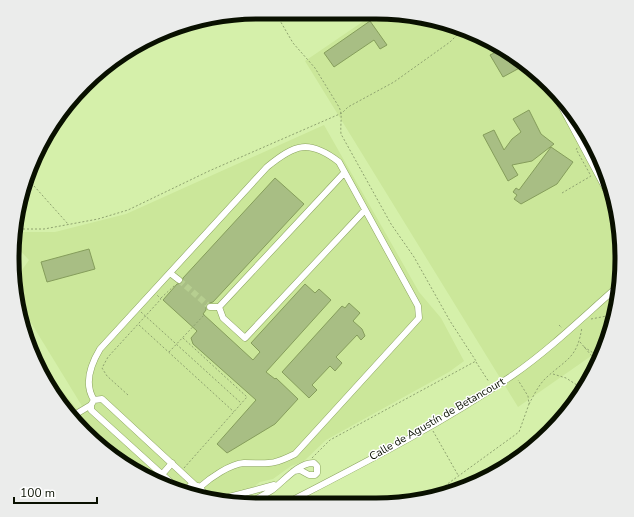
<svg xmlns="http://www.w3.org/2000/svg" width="634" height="517" viewBox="0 0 634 517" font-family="'Nunito Sans',sans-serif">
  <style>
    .built { fill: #cbe79a }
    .building { fill: #a8be84; stroke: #859d5b }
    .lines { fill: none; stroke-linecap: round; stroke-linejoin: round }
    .minor-tunnel { stroke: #b6ce90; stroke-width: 6; stroke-dasharray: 6 3; stroke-linecap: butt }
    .minor-casing { stroke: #8ba360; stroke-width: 7 }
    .path { stroke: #8ea26f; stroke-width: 1; stroke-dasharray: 2 2; stroke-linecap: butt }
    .minor { stroke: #fff; stroke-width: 6 }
    .labels { text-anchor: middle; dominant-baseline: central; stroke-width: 3; stroke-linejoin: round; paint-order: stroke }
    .street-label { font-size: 11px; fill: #091000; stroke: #fff }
    .rim { fill: none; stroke: #091000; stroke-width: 5 }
  </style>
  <rect width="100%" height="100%" fill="#d5f0aa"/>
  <path class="built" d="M377 12 392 13 470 31 538 73 597 150 621 243 609 338 604 347 518 407 305 61Z
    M324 125 419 292 441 318 464 361 449 372 326 440 303 462 291 466 273 479 260 482 250 490 223 494V501L195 497 108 454 69 414 75 410 68 414 63 409 37 367 34 357 77 409 82 406 22 308 18 285 22 270 29 260 13 243 15 232H55L126 214Z"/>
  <path class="building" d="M370 21 387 45 380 49 374 40 334 67 324 53Z
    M500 50 525 65 503 77 490 55Z
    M529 110 541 134 554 144 532 161 512 165 518 175 508 181 483 135 494 130 504 150 512 139 521 132 513 119Z
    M551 147 573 162 557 184 521 204 514 199 517 195 513 192 516 188 519 190Z
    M275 178 304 204 213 302 206 304V310L203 314 253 360 260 352 251 343 305 284 315 293 319 289 331 300 266 372 275 379 276 378 298 399 275 424 227 453 217 444 256 400 193 344 191 338 197 331 163 300 177 284 182 283 183 278Z
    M89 249 95 269 47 282 41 262Z
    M349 303 360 313 353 321 362 329 365 336 361 340 357 335 336 357 342 363 335 371 330 366 312 385 317 390 309 398 282 372 342 306 345 308Z"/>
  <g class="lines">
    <path class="minor-tunnel" d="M179 280 210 307"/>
    <defs>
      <path id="minor" d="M557 98 608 193
        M344 173 219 307 223 318 245 338 365 210
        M170 273 179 280
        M210 307H219
        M94 400C83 383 91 364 100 349L267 167C295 144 309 139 339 162L418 306 419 318 295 454C271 466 269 463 244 463 230 464 210 478 200 487
        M71 417 91 405
        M158 479 172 463
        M177 488 91 410V405L94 400 102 399 195 485
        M186 492 190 486H198L202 490V498
        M226 502 229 497 274 485
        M247 504C255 500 264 495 272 490 284 481 299 462 314 463L317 466V473L315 475H309L300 470 294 471
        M285 504C362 464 441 424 513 375 549 350 582 318 615 289"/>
    </defs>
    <use href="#minor" class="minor-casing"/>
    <path class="path" d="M275 12 293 43 315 68 339 107C343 115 340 124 341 134L391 224 414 257 450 321 476 361 330 440 312 458
      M26 177 68 224
      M562 193 591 176 576 149 578 148
      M15 229H44L98 219 128 210 209 171 342 113 348 107 394 82 450 42 463 29
      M614 277 616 280
      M161 298 175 285
      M141 312 241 403
      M591 319 612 315
      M139 325 234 412
      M559 325 562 328
      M183 338 247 397 184 468
      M580 342 596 361
      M584 347 598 356
      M169 352 205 314
      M476 362 489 382
      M553 374 566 378 580 387
      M128 395 107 376 102 368 108 357 161 299 157 295
      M529 404C534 395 539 384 547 377 568 358 577 358 582 327
      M433 431 458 475
      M435 493 519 432 529 404 528 396 518 380"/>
    <use href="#minor" class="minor"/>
  </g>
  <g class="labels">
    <g class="street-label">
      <text transform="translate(437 419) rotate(-30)">Calle de Agustín de Betancourt</text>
    </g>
  </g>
  <path d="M0 0H634V517H0ZM258 19H376A239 239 0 0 1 615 258V259A239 239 0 0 1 376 498H258A239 239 0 0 1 19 259V258A239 239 0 0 1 258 19Z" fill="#ebeceb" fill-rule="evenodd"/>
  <path class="rim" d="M258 19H376A239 239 0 0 1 615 258V259A239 239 0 0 1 376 498H258A239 239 0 0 1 19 259V258A239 239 0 0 1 258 19Z"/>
  <path d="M14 497v6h83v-6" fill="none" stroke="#091000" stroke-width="2"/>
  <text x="20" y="497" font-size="12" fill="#091000" stroke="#ffffff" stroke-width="3" paint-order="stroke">100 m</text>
</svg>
